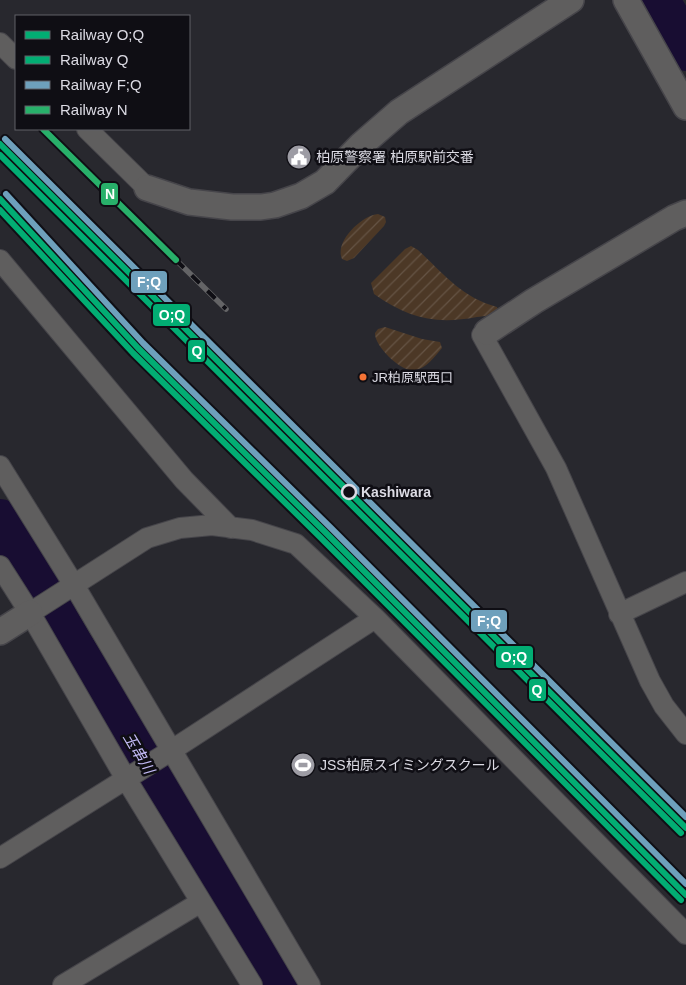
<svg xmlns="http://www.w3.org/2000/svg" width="686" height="985" viewBox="0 0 686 985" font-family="Arial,'Noto Sans JP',sans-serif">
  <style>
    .garden { fill: url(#garden-furrows) }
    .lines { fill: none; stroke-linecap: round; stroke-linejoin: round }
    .river { stroke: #180d32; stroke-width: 44 }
    .minor-casing { stroke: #46454a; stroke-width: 22 }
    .tertiary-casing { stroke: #46454a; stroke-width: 28 }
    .minor { stroke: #5f5e5e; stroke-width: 20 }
    .tertiary { stroke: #5f5e5e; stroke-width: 25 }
    .rail-casing { stroke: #646466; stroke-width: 5.5 }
    .rail { stroke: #0f0e14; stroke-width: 4; stroke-dasharray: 11; stroke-linecap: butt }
    .rail-1-casing { stroke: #0f0e14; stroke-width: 10 }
    .rail-2-casing { stroke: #0f0e14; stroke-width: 10 }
    .rail-3-casing { stroke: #0f0e14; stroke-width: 10 }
    .rail-4-casing { stroke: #0f0e14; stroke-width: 10 }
    .rail-1 { stroke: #02ad73; stroke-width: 6 }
    .rail-2 { stroke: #02ad73; stroke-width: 6 }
    .rail-3 { stroke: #6ea0bc; stroke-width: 6 }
    .rail-4 { stroke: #28b06a; stroke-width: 6 }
    .bus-dot { fill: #f57335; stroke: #0f0e14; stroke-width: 2 }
    .stop-dot { fill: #0f0e14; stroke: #dcdbe4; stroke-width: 2.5 }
    .labels { text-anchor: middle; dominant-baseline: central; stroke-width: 5; stroke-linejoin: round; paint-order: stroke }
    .bus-label { font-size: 13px; fill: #dcdbe4; stroke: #0f0e14; text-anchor: start }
    .poi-label { font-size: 14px; fill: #dcdbe4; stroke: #0f0e14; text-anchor: start }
    .stop-label { font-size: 14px; font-weight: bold; fill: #dcdbe4; stroke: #0f0e14; text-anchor: start }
    .water-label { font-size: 15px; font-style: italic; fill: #c4bcf8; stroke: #0f0e14 }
    .line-badge { stroke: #0f0e14; stroke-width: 2 }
    .badge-label { font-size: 14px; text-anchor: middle; font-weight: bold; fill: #fff }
  </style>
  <defs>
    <pattern id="garden-furrows" width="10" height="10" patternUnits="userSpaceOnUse" patternTransform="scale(1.25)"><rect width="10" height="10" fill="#4c3826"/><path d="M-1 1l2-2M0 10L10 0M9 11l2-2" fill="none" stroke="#655445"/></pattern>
  </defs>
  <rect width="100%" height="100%" fill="#28282e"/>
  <path class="garden" d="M378 214 385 217 386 222 384 226 354 258 347 261 342 259C334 242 362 215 378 214Z
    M411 246 418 250C444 274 461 297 497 307L498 310C493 316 484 316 477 317 435 325 408 318 374 294L371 283 405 249Z
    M385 327 422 339 440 342 442 348C435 356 426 369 415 370 401 373 374 345 375 333L378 329Z"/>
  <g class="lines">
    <path class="river" d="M657 0 686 49
      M0 521 71 645 160 786 231 909 278 985"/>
    <defs>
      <path id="minor" d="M0 43 16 59
        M87 129 147 188
        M0 260 184 480 231 528
        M482 335 556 468 650 681 664 706 686 734
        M0 466 74 585 310 985
        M0 566 30 613 126 779 252 985
        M30 613 147 538 180 528 212 525 252 530 296 544 375 618 686 934
        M619 614 686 582
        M0 858 172 750 375 618
        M63 985 201 902"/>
      <path id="tertiary" d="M626 0 686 107
        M147 188 189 202 232 207H261L275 205 301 196 325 182 361 145 399 112 571 0
        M487 332 534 301 674 218 686 213
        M0 632 30 613"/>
    </defs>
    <use href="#minor" class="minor-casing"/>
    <use href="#tertiary" class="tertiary-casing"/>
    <use href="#minor" class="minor"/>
    <use href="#tertiary" class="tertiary"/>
    <defs>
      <path id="rail" d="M176 260 226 309"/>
    </defs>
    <use href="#rail" class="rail-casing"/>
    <use href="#rail" class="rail"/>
    <defs>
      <path id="rail-1" d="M0 144 686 828
        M0 199 138 348 325 532 686 895"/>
      <path id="rail-2" d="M0 155 681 833
        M0 210 133 353 320 537 681 900"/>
      <path id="rail-3" d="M5 139 686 817
        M6 194 143 343 330 527 686 884"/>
      <path id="rail-4" d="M43 129 176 260"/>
    </defs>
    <use href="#rail-1" class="rail-1-casing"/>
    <use href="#rail-2" class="rail-2-casing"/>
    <use href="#rail-3" class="rail-3-casing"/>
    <use href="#rail-4" class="rail-4-casing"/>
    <use href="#rail-1" class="rail-1"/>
    <use href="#rail-2" class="rail-2"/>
    <use href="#rail-3" class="rail-3"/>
    <use href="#rail-4" class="rail-4"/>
  </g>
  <defs>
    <symbol id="civic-disc" viewBox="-11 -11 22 22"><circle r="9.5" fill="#9d9ca4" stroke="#0f0e14"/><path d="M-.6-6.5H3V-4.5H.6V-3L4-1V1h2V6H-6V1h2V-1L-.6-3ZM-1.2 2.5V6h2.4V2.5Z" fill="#fff"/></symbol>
    <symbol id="stadium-disc" viewBox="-11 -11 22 22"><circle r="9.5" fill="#9d9ca4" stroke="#0f0e14"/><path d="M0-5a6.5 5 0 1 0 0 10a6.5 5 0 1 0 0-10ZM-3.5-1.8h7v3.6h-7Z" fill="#fff"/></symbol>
  </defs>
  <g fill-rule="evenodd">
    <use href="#civic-disc" x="285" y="143" width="28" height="28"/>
    <use href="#stadium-disc" x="289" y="751" width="28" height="28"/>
  </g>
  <circle class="bus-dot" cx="363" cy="377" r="4.5"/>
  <circle class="stop-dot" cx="349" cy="492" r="7"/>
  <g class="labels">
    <g class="bus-label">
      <text x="372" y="377">JR柏原駅西口</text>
    </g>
    <g class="poi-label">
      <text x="316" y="157">柏原警察署 柏原駅前交番</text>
      <text x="320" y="765">JSS柏原スイミングスクール</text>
    </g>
    <g class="stop-label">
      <text x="361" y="492">Kashiwara</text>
    </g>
    <g class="water-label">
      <text transform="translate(139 753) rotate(59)">玉串川</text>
    </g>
  </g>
  <g class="line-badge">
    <rect x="100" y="182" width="19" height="24" rx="5" fill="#28b06a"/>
    <rect x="130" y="270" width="38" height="24" rx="5" fill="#6ea0bc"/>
    <rect x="152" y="303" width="39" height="24" rx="5" fill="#02ad73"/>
    <rect x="187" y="339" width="19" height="24" rx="5" fill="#02ad73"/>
    <rect x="470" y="609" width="38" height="24" rx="5" fill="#6ea0bc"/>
    <rect x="495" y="645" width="39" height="24" rx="5" fill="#02ad73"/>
    <rect x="528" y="678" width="19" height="24" rx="5" fill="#02ad73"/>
  </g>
  <g class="badge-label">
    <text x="110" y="199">N</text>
    <text x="149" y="287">F;Q</text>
    <text x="172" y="320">O;Q</text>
    <text x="197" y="356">Q</text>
    <text x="489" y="626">F;Q</text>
    <text x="514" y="662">O;Q</text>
    <text x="537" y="695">Q</text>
  </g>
  <rect x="15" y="15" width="175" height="115" fill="#0f0e14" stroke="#616067"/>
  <rect x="25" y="31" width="25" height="8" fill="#02ad73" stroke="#616067"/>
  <text x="60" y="40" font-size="15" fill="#dcdbe4">Railway O;Q</text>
  <rect x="25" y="56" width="25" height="8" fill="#02ad73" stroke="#616067"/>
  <text x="60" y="65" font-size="15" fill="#dcdbe4">Railway Q</text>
  <rect x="25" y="81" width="25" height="8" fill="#6ea0bc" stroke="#616067"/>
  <text x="60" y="90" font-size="15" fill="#dcdbe4">Railway F;Q</text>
  <rect x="25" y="106" width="25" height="8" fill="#28b06a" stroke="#616067"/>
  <text x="60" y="115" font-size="15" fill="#dcdbe4">Railway N</text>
</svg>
